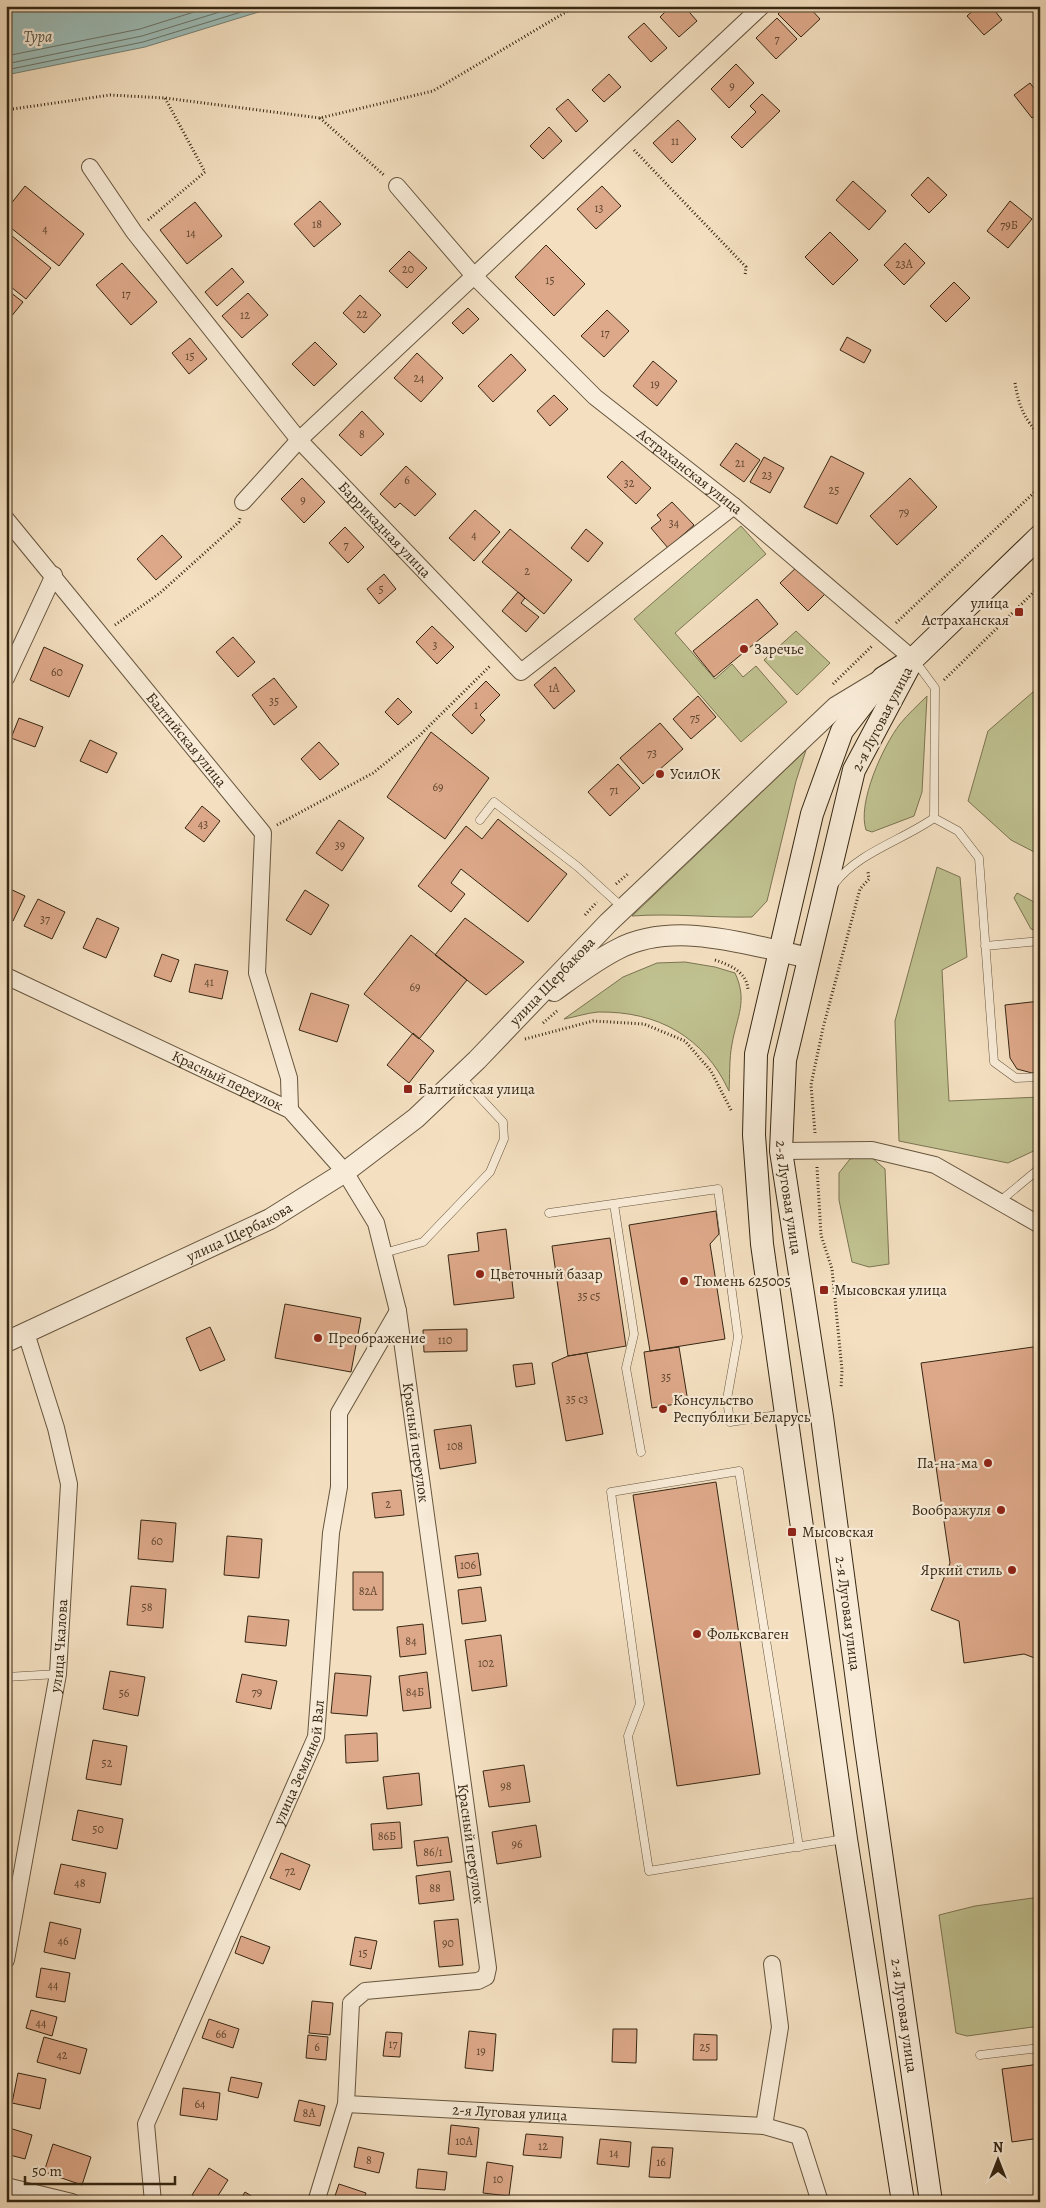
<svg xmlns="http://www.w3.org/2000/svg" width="1046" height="2208" viewBox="0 0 1046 2208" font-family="Alegreya,serif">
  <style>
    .green { fill: #c0c190; stroke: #7b7452 }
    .water { fill: #9cbcb7; stroke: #738075 }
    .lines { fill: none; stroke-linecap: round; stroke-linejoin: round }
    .shore { stroke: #697265; stroke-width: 1 }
    .building { fill: #dda889; stroke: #362713 }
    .service-casing { stroke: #66553e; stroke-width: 9 }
    .minor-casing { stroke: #66553e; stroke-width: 18 }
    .tertiary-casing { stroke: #66553e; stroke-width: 22 }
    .secondary-casing { stroke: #362713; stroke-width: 24 }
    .path { stroke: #362713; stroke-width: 3; stroke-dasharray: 1 2.5; stroke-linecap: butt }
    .service { stroke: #f8ebd7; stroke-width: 8 }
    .minor { stroke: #f8ebd7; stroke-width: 16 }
    .tertiary { stroke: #f8ebd7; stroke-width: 20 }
    .secondary { stroke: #f8ebd7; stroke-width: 22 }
    .poi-dot { fill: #8f2418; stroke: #f8ebd7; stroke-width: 2 }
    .labels { text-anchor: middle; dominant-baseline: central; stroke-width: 4.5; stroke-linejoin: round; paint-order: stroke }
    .number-label { font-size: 12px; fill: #604730 }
    .street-label { font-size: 15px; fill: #362713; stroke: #f8ebd7 }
    .poi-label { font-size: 15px; fill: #362713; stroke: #f8ebd7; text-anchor: start }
    .water-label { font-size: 16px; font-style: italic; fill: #555444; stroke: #f8ebd7 }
  </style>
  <rect width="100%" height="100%" fill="#f4e0c1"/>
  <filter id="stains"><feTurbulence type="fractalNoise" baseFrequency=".004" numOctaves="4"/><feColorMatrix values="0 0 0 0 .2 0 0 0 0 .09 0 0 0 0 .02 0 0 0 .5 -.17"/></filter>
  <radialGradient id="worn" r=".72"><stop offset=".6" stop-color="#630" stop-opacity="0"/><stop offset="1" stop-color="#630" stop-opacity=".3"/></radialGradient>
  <path class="green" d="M741 526 766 554 675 633 715 679 732 664 743 677 756 666 787 702 741 742 634 619Z
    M796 631 830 663 797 695 764 660Z
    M1040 691V855L1011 840 968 801 988 731 1033 692Z
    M927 696 922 792 914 816 872 832 866 830C857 803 883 746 900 724 908 714 918 705 927 696Z
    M806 750 796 781 767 901 752 917C712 918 672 913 632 916Z
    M937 867 960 877 967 957 942 970 949 1101 1040 1097V1148L1008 1163 899 1141 895 1021Z
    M1017 893 1040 905V932L1031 929 1014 898Z
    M685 962 715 967 735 973C748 1001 737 1016 732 1044 729 1059 730 1076 729 1091 704 1037 658 1011 598 1012 587 1013 575 1017 564 1019L623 977 657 963Z
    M870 1156 885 1169 889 1264 869 1267 852 1262 839 1200V1173L850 1159Z
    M1040 1897V2026L967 2036 956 2033 939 1915 975 1906Z"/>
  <path class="water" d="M6 6H278L145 47 6 75Z"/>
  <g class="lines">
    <path class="shore" d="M6 56 140 29 213 6
      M6 64 142 36 239 6
      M6 70 143 42 261 6"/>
  </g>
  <path class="building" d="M671 6H684L697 21 679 37 660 17Z
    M786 6H808L820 19 801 37 778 14Z
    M978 6H991L1002 20 984 35 967 16Z
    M777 18 797 39 776 59 756 38Z
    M644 23 667 48 651 62 628 37Z
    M736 64 754 83 729 108 711 89Z
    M609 74 621 87 604 102 592 90Z
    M1030 83 1040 96V112L1032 118 1014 95Z
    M762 94 780 111 742 148 731 137 756 112 750 106Z
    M568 99 588 121 576 132 556 109Z
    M678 120 696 139 672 163 653 143Z
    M549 127 562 141 543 159 530 146Z
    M928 177 947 195 929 213 911 195Z
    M853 181 886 211 869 230 836 200Z
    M25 186 84 234 59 266 6 224V210Z
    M602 186 621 206 596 229 577 209Z
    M320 201 341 224 314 247 294 224Z
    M1010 201 1032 219 1008 248 987 231Z
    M195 202 222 236 187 264 160 230Z
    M6 231 51 268 26 299 6 283Z
    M830 232 858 260 833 285 805 257Z
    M905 243 925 263 904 285 884 265Z
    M546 245 585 284 554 316 515 277Z
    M409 251 427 268 407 288 389 271Z
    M122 263 157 302 131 325 96 285Z
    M232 268 244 282 217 306 205 292Z
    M954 282 970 298 946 322 930 306Z
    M6 289 23 302 6 323Z
    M248 293 268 315 242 338 222 316Z
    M360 295 381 315 364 333 343 313Z
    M468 308 479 319 463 334 452 323Z
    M607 310 629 331 604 357 581 336Z
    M847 337 871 350 864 363 840 350Z
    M190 338 207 359 189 374 172 353Z
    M315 342 337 364 314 386 292 364Z
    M417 353 443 378 421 402 394 378Z
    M511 354 526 370 493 402 478 386Z
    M653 361 677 381 657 406 633 386Z
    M554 395 568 409 550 426 537 411Z
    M362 411 384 434 361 456 339 435Z
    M736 443 760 460 744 482 720 465Z
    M831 456 864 473 837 524 804 507Z
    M764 457 784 468 770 493 750 482Z
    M622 461 651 488 636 504 607 477Z
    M406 466 436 494 415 516 400 503 395 508 380 494Z
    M302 478 325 502 304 523 281 499Z
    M910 478 937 507 897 545 870 516Z
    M672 502 694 525 668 548 651 528 661 520 657 515Z
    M475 510 500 532 474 561 449 538Z
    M345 527 364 547 348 563 329 543Z
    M510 529 572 580 544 614 482 562Z
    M586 529 603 543 588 562 571 548Z
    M162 535 182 557 156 580 137 559Z
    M799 565 826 593 808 611 780 583Z
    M384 574 396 589 379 604 367 589Z
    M518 592 525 598 521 603 539 617 526 632 502 611Z
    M757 599 778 624 714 677 693 651Z
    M432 626 454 647 437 664 416 642Z
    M233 637 255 662 238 677 216 652Z
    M44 647 83 665 69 697 30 680Z
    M555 667 575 691 554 709 534 685Z
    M274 678 297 707 274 725 252 695Z
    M486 681 500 695 480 715 485 720 472 734 452 715Z
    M698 696 716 717 691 739 673 719Z
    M398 698 412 712 398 725 385 712Z
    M19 718 43 727 35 747 11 738Z
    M660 723 683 749 643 784 620 758Z
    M431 732 489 778 445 839 387 797Z
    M90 740 117 753 107 773 80 761Z
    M319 742 339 764 320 780 301 759Z
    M618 764 640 788 610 816 588 792Z
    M202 806 220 821 204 842 185 828Z
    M498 819 567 874 528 922 461 869 451 883 465 894 451 912 418 886 466 826 482 839Z
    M339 820 364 838 342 871 316 853Z
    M6 887 25 896 13 921 6 918Z
    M305 890 329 905 311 935 286 920Z
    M38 899 65 912 52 939 24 926Z
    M97 918 119 928 106 958 83 948Z
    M465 918 524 962 486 995 435 955Z
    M411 935 467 980 419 1039 364 994Z
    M162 954 179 960 171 982 154 976Z
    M195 964 228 971 222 999 189 992Z
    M311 993 349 1005 337 1042 299 1030Z
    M1040 1001V1072L1032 1073 1017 1069 1010 1058 1005 1005Z
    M413 1033 434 1051 409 1083 387 1065Z
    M716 1211 719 1234 710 1244 725 1339 650 1351 629 1225Z
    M506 1229 514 1298 454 1305 448 1255 479 1251 477 1233Z
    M610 1238 626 1346 568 1356 552 1246Z
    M285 1304 361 1318 351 1372 275 1358Z
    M210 1327 225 1360 200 1371 186 1338Z
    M467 1329V1351L424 1352 423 1330Z
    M1040 1346V1660L1024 1654 964 1663 959 1621 931 1610 950 1563 921 1363Z
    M679 1347 688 1402 652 1408 644 1352Z
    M587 1353 603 1434 566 1441 552 1363 568 1356Z
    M532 1363 535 1384 516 1387 513 1365Z
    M471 1425 476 1463 440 1469 434 1430Z
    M716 1482 760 1774 677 1786 633 1495Z
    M401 1490 404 1515 375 1518 372 1493Z
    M141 1520 176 1523 173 1562 138 1559Z
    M227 1536 262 1539 259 1578 224 1575Z
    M478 1553 481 1575 458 1578 455 1556Z
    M353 1572H383V1610H353Z
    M131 1586 166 1589 163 1628 127 1625Z
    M481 1587 486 1621 462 1624 458 1590Z
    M248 1616 289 1620 286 1646 245 1642Z
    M423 1624 426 1654 400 1657 397 1627Z
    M501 1635 507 1686 472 1691 465 1640Z
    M110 1671 145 1677 138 1716 103 1709Z
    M427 1672 431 1708 403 1711 399 1676Z
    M335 1673 371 1676 367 1716 331 1713Z
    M242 1674 277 1681 271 1709 236 1702Z
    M377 1733 378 1761 346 1763 345 1735Z
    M93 1740 127 1746 121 1785 86 1779Z
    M524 1765 530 1802 489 1807 483 1771Z
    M419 1773 422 1805 387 1809 383 1777Z
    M78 1810 123 1819 117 1849 72 1840Z
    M400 1822 402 1848 373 1850 371 1824Z
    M536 1825 541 1857 497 1864 492 1832Z
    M448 1837 452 1862 417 1866 414 1841Z
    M281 1853 310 1865 300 1890 270 1878Z
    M61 1864 106 1873 100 1903 54 1894Z
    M450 1871 454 1900 419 1904 416 1876Z
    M458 1919 463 1965 439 1967 434 1921Z
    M50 1922 81 1929 75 1959 44 1952Z
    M241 1936 270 1947 263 1964 235 1953Z
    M355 1937 377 1941 371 1969 350 1965Z
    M41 1968 70 1973 65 2002 36 1997Z
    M312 2001 333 2003 330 2035 309 2033Z
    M31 2010 57 2017 52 2036 26 2028Z
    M209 2019 239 2029 233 2048 202 2038Z
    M613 2029H637L636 2063 612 2062Z
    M469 2031 496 2034 493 2071 465 2068Z
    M386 2032 402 2033 400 2057 383 2056Z
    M694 2034 717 2035V2060H693Z
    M308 2035 328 2037 326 2060 306 2058Z
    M44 2037 87 2049 80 2074 37 2062Z
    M1040 2064V2138L1012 2142 1002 2069Z
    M18 2073 46 2079 40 2109 12 2103Z
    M231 2077 262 2083 258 2098 228 2091Z
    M183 2088 220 2093 217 2120 180 2115Z
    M299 2100 325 2106 320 2126 294 2121Z
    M451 2125 479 2128 476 2157 448 2154Z
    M6 2127 32 2135 25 2159 6 2154Z
    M526 2134 563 2137 561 2158 523 2155Z
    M600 2139 631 2142 629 2167 597 2164Z
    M53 2144 91 2157 82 2185 44 2172Z
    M358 2147 384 2153 379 2173 354 2167Z
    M652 2147 673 2148 670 2178 649 2177Z
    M487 2162 513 2166 509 2196 483 2193Z
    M209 2168 228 2180 214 2202H204L192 2195Z
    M418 2169 447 2172 445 2190 416 2188Z
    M339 2184 366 2193 363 2202H333Z
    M245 2192 261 2202H239Z"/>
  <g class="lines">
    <defs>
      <path id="service" d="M915 661 935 688 934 818
        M934 818 958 831 979 858 994 1062 1016 1078 1040 1077
        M480 820 494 802 578 867 622 907
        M835 883C859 852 903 840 934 818
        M985 946 1040 941
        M999 1202 1040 1168
        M614 1204 634 1334 626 1368 641 1452
        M549 1213 718 1189 738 1337 727 1399 730 1422 784 1414
        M384 1253 423 1242 490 1172 504 1139 503 1122 461 1077
        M6 1677 58 1674
        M799 1847 739 1471 611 1492 640 1704 628 1736 649 1871 844 1839
        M980 2055 1040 2048"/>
      <g id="minor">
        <path id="s1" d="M90 167 134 232 299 440 521 672 734 506"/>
        <path id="s2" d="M397 186 475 277 595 397 734 506 913 659"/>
        <path d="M243 502 299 440 762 6"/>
        <path id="s3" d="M6 519 263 833 257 973 289 1078 290 1110"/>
        <path d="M6 678 54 575"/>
        <path id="s4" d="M6 976 290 1110 345 1172 376 1223 398 1311 488 1968 486 1977 478 1981 365 1991 351 2003 346 2104 316 2202"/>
        <path d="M781 1151 872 1150 935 1165 1040 1225"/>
        <path id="s5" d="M6 1960 58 1674 69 1484 56 1428 26 1333"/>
        <path id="s6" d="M346 2104 764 2126 780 2027 772 1964"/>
        <path d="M764 2126 799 2136 820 2202"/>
        <path d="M6 2186 72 2202"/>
        <path id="s7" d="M153 2202 146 2124 316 1737 331 1533 339 1487V1413L398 1311"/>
      </g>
      <g id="tertiary">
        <path d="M554 991C575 976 596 960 618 949 676 919 751 946 810 958"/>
        <path id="s8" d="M6 1342 270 1219 345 1172 416 1118 477 1060 608 923 836 707 879 681"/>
      </g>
      <g id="secondary">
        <path id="s9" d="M913 659 854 770 785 1060 781 1151 822 1417 865 1741 931 2202"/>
        <path d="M903 2202 846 1839 762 1244 754 1135 756 1054 812 814 842 731 883 678 913 659 1040 536"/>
      </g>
    </defs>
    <use href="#service" class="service-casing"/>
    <use href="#minor" class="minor-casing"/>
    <use href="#tertiary" class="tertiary-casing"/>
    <use href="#secondary" class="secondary-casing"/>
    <path class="path" d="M6 110 110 95 165 98 320 118 433 91 576 6
      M320 118 385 176
      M634 150 746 267 745 276
      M148 220 205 172 165 98
      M1015 383C1019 407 1024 418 1040 436
      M896 623 1040 487
      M115 625 160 593 239 522 240 518
      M944 680 1040 586
      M833 684 872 646
      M277 825 373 773 418 737 491 665
      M616 884 629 873
      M585 915 597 902
      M715 960C730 965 747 972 748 990
      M543 1023 557 1011
      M525 1039 593 1021 644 1024 685 1041 711 1071 732 1112
      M815 1133 811 1085 823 1028 860 889 869 879 868 872
      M817 1167 821 1235 832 1269 842 1370 841 1388"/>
    <use href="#service" class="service"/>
    <use href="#minor" class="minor"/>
    <use href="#tertiary" class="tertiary"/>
    <use href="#secondary" class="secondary"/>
  </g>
  <g class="poi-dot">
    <rect x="1014" y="607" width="10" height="10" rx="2.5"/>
    <circle cx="744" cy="649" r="5"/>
    <circle cx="660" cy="774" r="5"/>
    <rect x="403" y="1084" width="10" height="10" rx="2.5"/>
    <circle cx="480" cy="1274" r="5"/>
    <circle cx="684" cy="1281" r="5"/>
    <rect x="819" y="1285" width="10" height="10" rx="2.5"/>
    <circle cx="318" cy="1338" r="5"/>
    <circle cx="663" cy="1409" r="5"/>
    <circle cx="988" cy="1463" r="5"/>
    <circle cx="1001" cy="1510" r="5"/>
    <rect x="787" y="1527" width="10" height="10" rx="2.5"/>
    <circle cx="1012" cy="1570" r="5"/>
    <circle cx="697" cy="1634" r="5"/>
  </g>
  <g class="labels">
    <g class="number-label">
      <text x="777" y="39">7</text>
      <text x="732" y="86">9</text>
      <text x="675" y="141">11</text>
      <text x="599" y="208">13</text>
      <text x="317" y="224">18</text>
      <text x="1009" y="225">79Б</text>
      <text x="45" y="229">4</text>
      <text x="191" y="233">14</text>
      <text x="904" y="264">23А</text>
      <text x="408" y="269">20</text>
      <text x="550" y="280">15</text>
      <text x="126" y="294">17</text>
      <text x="362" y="314">22</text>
      <text x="245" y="315">12</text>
      <text x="605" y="333">17</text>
      <text x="190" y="356">15</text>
      <text x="419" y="378">24</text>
      <text x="655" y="384">19</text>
      <text x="362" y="434">8</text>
      <text x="740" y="463">21</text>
      <text x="767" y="475">23</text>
      <text x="407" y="480">6</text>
      <text x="629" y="483">32</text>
      <text x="834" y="490">25</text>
      <text x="303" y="500">9</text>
      <text x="904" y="512">79</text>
      <text x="674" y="523">34</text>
      <text x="474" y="535">4</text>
      <text x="346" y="545">7</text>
      <text x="527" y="571">2</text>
      <text x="381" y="589">5</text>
      <text x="435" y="645">3</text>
      <text x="57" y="672">60</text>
      <text x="554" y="688">1А</text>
      <text x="274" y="701">35</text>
      <text x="476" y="705">1</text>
      <text x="695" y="718">75</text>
      <text x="652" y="753">73</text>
      <text x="438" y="787">69</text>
      <text x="614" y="790">71</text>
      <text x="203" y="824">43</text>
      <text x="340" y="845">39</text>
      <text x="45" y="919">37</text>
      <text x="209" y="982">41</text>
      <text x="415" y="987">69</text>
      <text x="589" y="1296">35 с5</text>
      <text x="445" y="1340">110</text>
      <text x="666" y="1377">35</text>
      <text x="577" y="1399">35 с3</text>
      <text x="455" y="1446">108</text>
      <text x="388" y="1504">2</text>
      <text x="157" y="1541">60</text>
      <text x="468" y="1565">106</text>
      <text x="368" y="1591">82А</text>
      <text x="147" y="1607">58</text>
      <text x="411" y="1641">84</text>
      <text x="486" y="1663">102</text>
      <text x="257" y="1692">79</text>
      <text x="415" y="1692">84Б</text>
      <text x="124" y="1693">56</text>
      <text x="107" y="1763">52</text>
      <text x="506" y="1786">98</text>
      <text x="98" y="1829">50</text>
      <text x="387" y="1836">86Б</text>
      <text x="517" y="1844">96</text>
      <text x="433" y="1852">86/1</text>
      <text x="290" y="1871">72</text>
      <text x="80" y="1883">48</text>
      <text x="435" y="1888">88</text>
      <text x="63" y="1941">46</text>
      <text x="448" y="1943">90</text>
      <text x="363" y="1953">15</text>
      <text x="53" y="1985">44</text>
      <text x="41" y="2023">44</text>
      <text x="221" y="2034">66</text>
      <text x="393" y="2044">17</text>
      <text x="317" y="2047">6</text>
      <text x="705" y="2047">25</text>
      <text x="481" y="2051">19</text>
      <text x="62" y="2055">42</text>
      <text x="200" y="2104">64</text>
      <text x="309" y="2113">8А</text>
      <text x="464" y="2141">10А</text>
      <text x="543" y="2146">12</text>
      <text x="614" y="2153">14</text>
      <text x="369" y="2160">8</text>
      <text x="661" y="2162">16</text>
      <text x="498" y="2179">10</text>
    </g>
    <g class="street-label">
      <text stroke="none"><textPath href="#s2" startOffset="410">Астраханская улица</textPath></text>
      <text stroke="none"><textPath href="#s1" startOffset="468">Баррикадная улица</textPath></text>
      <text transform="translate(882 719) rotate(-63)">2-я Луговая улица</text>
      <text stroke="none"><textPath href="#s3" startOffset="285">Балтийская улица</textPath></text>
      <text stroke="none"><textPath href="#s8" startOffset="662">улица Щербакова</textPath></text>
      <text stroke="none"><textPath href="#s4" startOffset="245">Красный переулок</textPath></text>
      <text stroke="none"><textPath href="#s9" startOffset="562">2-я Луговая улица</textPath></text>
      <text stroke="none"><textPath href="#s8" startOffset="258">улица Щербакова</textPath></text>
      <text stroke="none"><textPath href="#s4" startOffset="680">Красный переулок</textPath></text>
      <text stroke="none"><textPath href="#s9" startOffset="982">2-я Луговая улица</textPath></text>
      <text stroke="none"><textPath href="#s5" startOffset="319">улица Чкалова</textPath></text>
      <text stroke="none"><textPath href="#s7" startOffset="472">улица Земляной Вал</textPath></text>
      <text stroke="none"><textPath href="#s4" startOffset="1085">Красный переулок</textPath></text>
      <text stroke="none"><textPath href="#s9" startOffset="1388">2-я Луговая улица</textPath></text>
      <text stroke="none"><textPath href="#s6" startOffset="164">2-я Луговая улица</textPath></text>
    </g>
    <g class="poi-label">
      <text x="1009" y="603" text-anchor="end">улица<tspan x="1009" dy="17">Астраханская</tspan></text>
      <text x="754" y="649">Заречье</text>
      <text x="670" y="774">УсилОК</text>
      <text x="418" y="1089">Балтийская улица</text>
      <text x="490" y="1274">Цветочный базар</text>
      <text x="694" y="1281">Тюмень 625005</text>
      <text x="834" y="1290">Мысовская улица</text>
      <text x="328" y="1338">Преображение</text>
      <text x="673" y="1400">Консульство<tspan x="673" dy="17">Республики Беларусь</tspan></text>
      <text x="978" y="1463" text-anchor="end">Па-на-ма</text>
      <text x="991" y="1510" text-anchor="end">Воображуля</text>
      <text x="802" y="1532">Мысовская</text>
      <text x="1002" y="1570" text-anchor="end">Яркий стиль</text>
      <text x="707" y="1634">Фольксваген</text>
    </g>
    <g class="water-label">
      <text x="38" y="37">Тура</text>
    </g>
  </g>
  <rect width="1046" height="2208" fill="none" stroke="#f4e0c1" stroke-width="25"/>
  <rect x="8" y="8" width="1031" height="2193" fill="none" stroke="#362713" stroke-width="2.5"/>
  <rect x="12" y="12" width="1021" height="2183" fill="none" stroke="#362713"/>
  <g transform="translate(998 2160)" stroke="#f8ebd7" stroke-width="4" paint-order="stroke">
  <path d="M0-4L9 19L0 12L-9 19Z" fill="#362713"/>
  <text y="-8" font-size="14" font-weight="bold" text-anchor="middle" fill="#362713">N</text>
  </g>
  <path d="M25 2176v8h150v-8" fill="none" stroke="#362713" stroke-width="2.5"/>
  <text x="32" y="2176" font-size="15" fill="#362713" stroke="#f8ebd7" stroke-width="4" paint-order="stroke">50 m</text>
  <rect width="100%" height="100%" filter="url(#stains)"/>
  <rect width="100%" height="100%" fill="url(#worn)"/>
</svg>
